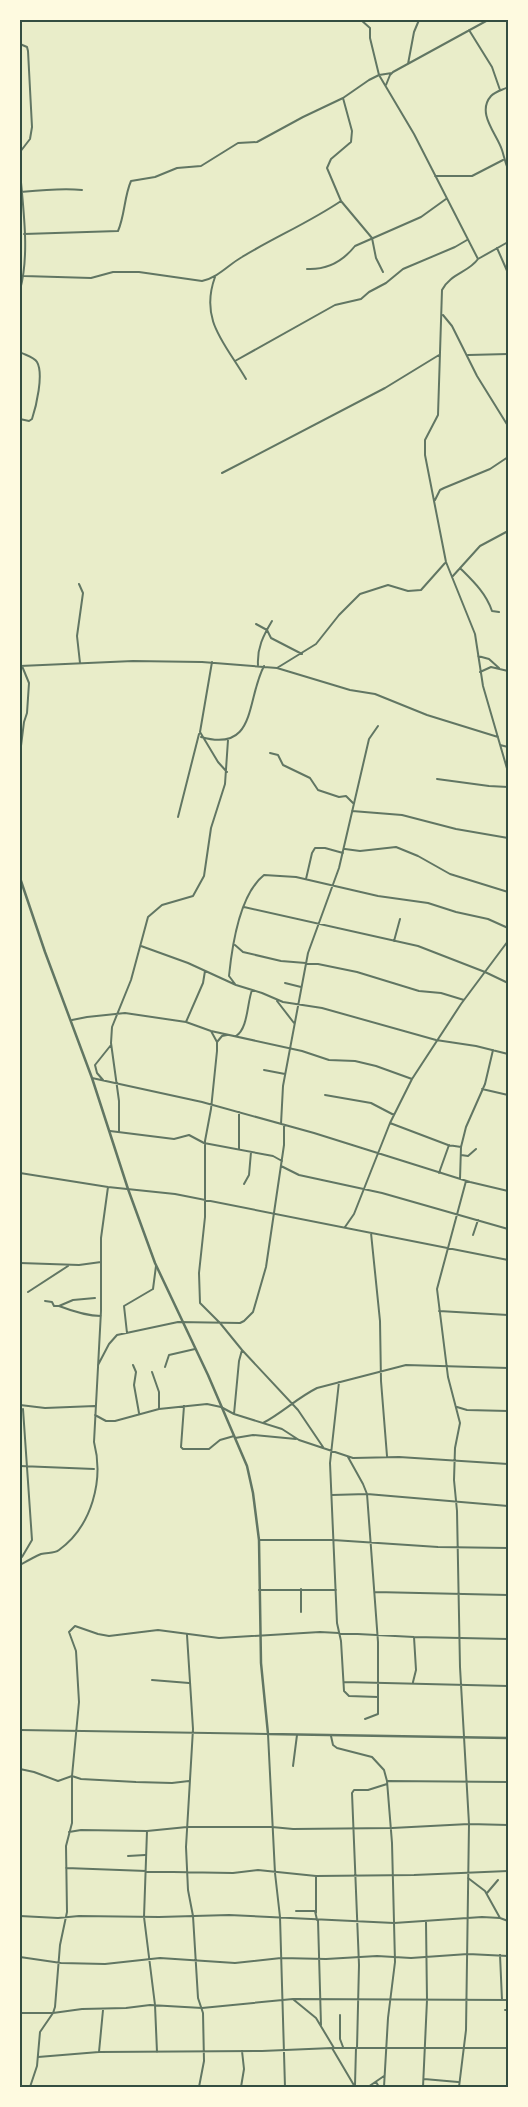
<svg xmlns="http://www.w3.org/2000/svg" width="528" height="2107" viewBox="0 0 528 2107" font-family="Ubuntu,sans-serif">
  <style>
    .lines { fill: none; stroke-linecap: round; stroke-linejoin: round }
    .minor { stroke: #617663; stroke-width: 2 }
    .tertiary { stroke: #617663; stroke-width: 2.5 }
    .neatline { fill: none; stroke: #344e41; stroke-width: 2 }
  </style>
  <rect width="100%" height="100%" fill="#e9edc9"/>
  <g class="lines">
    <path class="minor" d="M361 20 370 28V38L379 75 414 134 478 259C469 272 450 274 442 290L438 415 425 440V455L446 562 475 634 483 686 508 772
      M469 30 492 67 500 90
      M20 44 27 47 28 51 32 127 30 139 20 152
      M408 64 414 32 419 20
      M386 85 390 75 393 72 488 20
      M508 87C503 90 496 91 491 96 476 113 497 134 502 150 504 156 505 162 508 169
      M20 171C23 208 30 254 20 290
      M435 176H472L503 160
      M22 192C42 190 61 188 82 190
      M24 234 118 231C125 215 124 197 131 181L155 177 177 168 201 166 238 143 257 142 303 117 343 98
      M497 248 508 273
      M478 259 508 242
      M307 269C327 270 343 261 355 246L421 217 446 199
      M383 272 376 258 372 238 341 201 327 168 331 159 351 142 352 131 343 98 369 80 379 75 392 73
      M24 276 91 278 113 272H139L202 281C219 277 228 265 242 257 275 237 310 222 341 201
      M215 277C199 321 226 344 246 379
      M443 315 452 326 477 376 508 426
      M20 352C25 355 34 357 37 362 44 374 36 407 32 419L29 421 20 419
      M468 355 508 354
      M235 361 335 305 361 299 369 292 386 283 403 269 455 247 467 240
      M222 473 385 388 439 355
      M435 500 440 490 444 488 490 469 508 457
      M460 568C473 581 486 593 492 611L499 612
      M452 577 480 546 508 531
      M79 584 83 593 77 636 80 663
      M256 624 267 630 271 638 302 654
      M478 656 489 659 499 668
      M212 662 200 732 218 762 227 772
      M258 665C257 648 263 636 272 621
      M20 666 133 661 202 662 277 668 350 690 375 694 427 715 498 737
      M277 668 316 644 339 615 360 594 388 585 408 591 421 590 445 563
      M480 672 491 667 508 671
      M201 737C257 753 246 700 264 666
      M500 745 508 747
      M270 753 278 755 283 765 310 778 318 790 339 797 346 796 353 803
      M20 754 24 722 27 713 29 683 22 666
      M437 779 489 786 508 787
      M352 811 402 815 456 829 508 838
      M178 817 199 734
      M345 849 360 851 396 847 418 856 450 874 508 892
      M306 879 312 853 315 848H325L343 853
      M244 907 418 946 485 972 508 983
      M394 941 400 919
      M235 945 243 952 281 961 318 964 357 972 419 991 441 993 464 1000
      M141 946 188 963 236 985 262 993 283 1002 322 1008 436 1040 476 1046 508 1054
      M285 983 301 987
      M235 984 229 976C232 946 239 895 264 875L296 877 378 896 428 903 456 912 488 919 508 928
      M277 1001 294 1023
      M72 1020 87 1017 125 1013 186 1022 211 1031 302 1051 329 1060 355 1061 376 1066 412 1079
      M186 1022 203 983 205 971
      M211 1031 217 1042V1051L211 1109 205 1141V1217L199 1273 200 1303 220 1323 242 1350 298 1410 323 1447
      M236 1036C248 1029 247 1003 252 990
      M217 1042 222 1036 227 1035
      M264 1070 285 1074
      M92 1078 202 1102 314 1133 470 1182 508 1191
      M103 1080 97 1073 95 1065 111 1045
      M482 1089 508 1095
      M325 1095 371 1103 394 1115
      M390 1123 448 1145 461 1147
      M281 1124 283 1086 308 953 339 868 369 739 378 726
      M110 1131 174 1139 189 1135 204 1143 273 1156 282 1161
      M119 1132V1101L111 1043 112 1027 131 980 148 917 162 905 193 896 204 876 211 828 225 784 228 740
      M239 1149V1112
      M461 1155 468 1156 476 1149
      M281 1166 299 1175 382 1193 508 1229
      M20 1173 108 1187 175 1194 508 1260
      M439 1173 449 1145
      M460 1179 461 1147 466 1127 485 1084 493 1050
      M244 1184 249 1175 251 1152
      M345 1227 354 1214 390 1123 412 1079 461 1004 508 941
      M371 1233 380 1321 381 1381 387 1456
      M473 1235 478 1220
      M20 1263 79 1265 101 1262
      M28 1292 68 1266
      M45 1301 52 1302 54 1306H59L73 1300 95 1298
      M59 1306C72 1311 86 1316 101 1316
      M439 1311 508 1315
      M127 1333 124 1306 153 1289 156 1266
      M98 1365 109 1344 117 1335 178 1322 240 1323 244 1321 253 1312 266 1267 284 1145V1125
      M133 1365 136 1372 134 1385 139 1413
      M165 1367 169 1355 195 1349
      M152 1372 159 1392V1409
      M339 1382 330 1463 337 1623 341 1641 344 1691 349 1696 378 1697
      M20 1405 45 1408 95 1406
      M184 1406 181 1447 183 1449H209L220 1440 234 1436
      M457 1407 467 1410 508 1411
      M234 1414 239 1361 242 1350
      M95 1415 106 1421H115L159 1409 207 1404 221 1407 234 1414 282 1429 299 1440 353 1458 399 1457 508 1464
      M263 1423C282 1413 297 1398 317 1388L406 1365 508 1368
      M235 1438 253 1435 296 1439
      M348 1457 363 1484 367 1494 378 1642V1714L365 1719
      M20 1466 94 1469
      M332 1495 367 1494 508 1506
      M259 1540H333L438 1547 508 1548
      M20 1557H22L32 1540 23 1409
      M20 1565C27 1561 34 1557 41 1554 47 1552 54 1554 59 1550 92 1526 104 1480 94 1442L101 1311V1238L108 1187
      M301 1589V1612
      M259 1590H336
      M375 1592 508 1595
      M187 1635 193 1729 186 1847 188 1890 193 1916 198 1998 203 2013 204 2061 199 2087
      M152 1680 189 1683
      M344 1682 508 1686
      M413 1682 416 1670 414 1637
      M20 1730 268 1734 275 1873 280 1917 285 2087
      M331 1736 333 1745 337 1748 372 1757 384 1770 387 1781 392 1843 395 1962 388 2018 384 2087
      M293 1766 297 1735
      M20 1769 34 1772 58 1781 72 1776 81 1779 136 1782 172 1783 189 1781
      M388 1781 508 1782
      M147 1831 144 1917 155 2005 157 2052
      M69 1832 81 1830 147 1831 187 1827H272L293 1829 392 1828 469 1824 508 1825
      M128 1856 145 1855
      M66 1868 173 1872 233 1873 258 1870 316 1876 414 1875 508 1871
      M468 1878 485 1891 500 1918
      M487 1893 498 1880
      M296 1911H315L317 1920
      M316 1913V1876
      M20 1916 58 1918 79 1916 159 1917 229 1915 394 1923 482 1917 500 1918 508 1921
      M318 1920 321 2025
      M500 1955 502 2000
      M20 1957 61 1963 105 1964 160 1958 235 1963 281 1958 326 1959 377 1956 411 1958 468 1954 508 1956
      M294 2000 316 2018 334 2048
      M505 2010H508
      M20 2013H53L82 2009 126 2008 150 2005 202 2008 293 1999 508 2000
      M340 2015V2039L343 2047
      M332 2048 355 2087
      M357 2048 359 1965 352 1793 354 1790H368L387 1784
      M99 2052 103 2010
      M38 2057 99 2052 262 2051 332 2048H508
      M424 2079 458 2082
      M376 2082 379 2087
      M355 2085 356 2048
      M30 2087 37 2066 40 2032 53 2013 55 2007 60 1945 67 1912 66 1846 72 1823V1776L79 1702 76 1651 69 1632 75 1626 98 1634 109 1636 158 1630 219 1638 320 1632 414 1637 508 1639
      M241 2087 244 2069 242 2051
      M368 2087 384 2076
      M423 2087 427 2000 426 1922
      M459 2087 466 2030 469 1824 460 1667 457 1511 454 1480 455 1448 460 1423 448 1377 437 1289 466 1181"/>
    <path class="tertiary" d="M20 878 45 952 92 1078 128 1189 155 1263 208 1375 247 1466 253 1493 259 1540 261 1663 268 1734 508 1738"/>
  </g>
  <rect width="528" height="2107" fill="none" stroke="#fefae0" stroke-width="42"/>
  <rect x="21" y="21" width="486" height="2065" class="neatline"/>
</svg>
